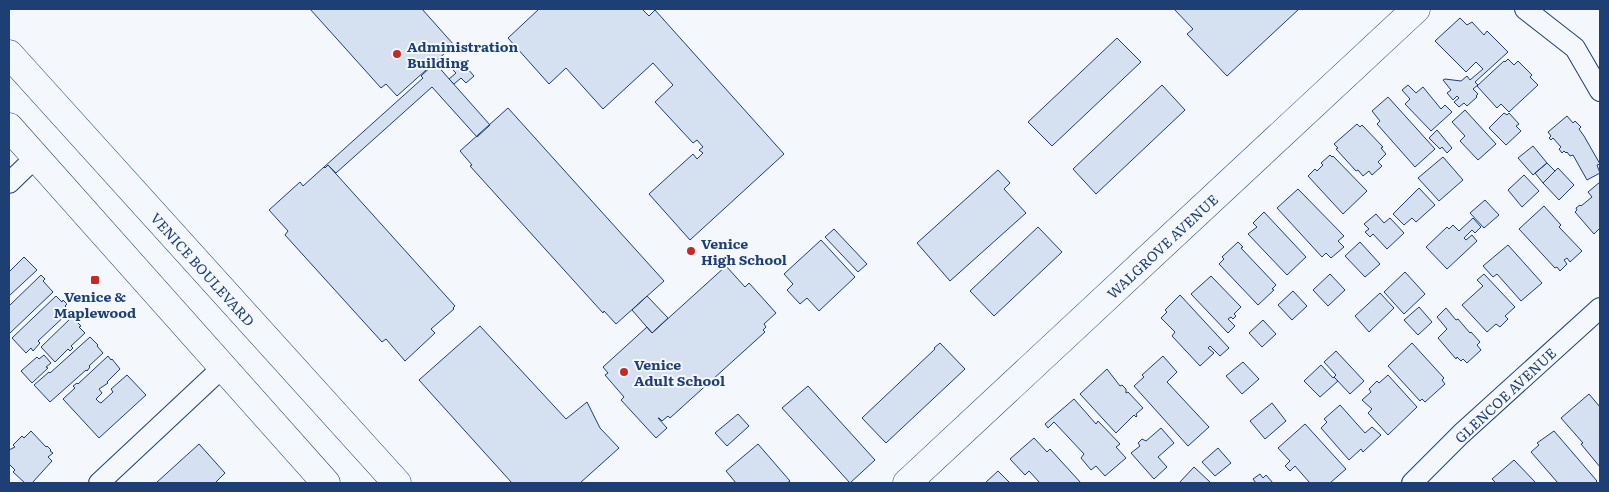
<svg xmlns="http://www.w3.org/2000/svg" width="1609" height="492" viewBox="0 0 1609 492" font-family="Literata,serif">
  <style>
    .building { fill: #d5e0f0; stroke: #1d3f73 }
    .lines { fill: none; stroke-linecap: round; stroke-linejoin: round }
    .street-casing { stroke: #1d3f73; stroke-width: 22 }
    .secondary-casing { stroke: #1d3f73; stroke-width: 29 }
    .primary-casing { stroke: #1d3f73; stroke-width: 29 }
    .street { stroke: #f4f7fb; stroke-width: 20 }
    .secondary { stroke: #f4f7fb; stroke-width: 28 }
    .primary { stroke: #f4f7fb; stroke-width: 28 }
    .poi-dot { fill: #c62828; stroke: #f4f7fb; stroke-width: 2 }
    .labels { text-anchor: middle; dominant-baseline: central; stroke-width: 4; stroke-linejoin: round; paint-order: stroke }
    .poi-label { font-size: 14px; font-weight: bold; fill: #1d3f73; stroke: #f4f7fb; text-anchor: start }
    .street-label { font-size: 14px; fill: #1d3f73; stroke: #f4f7fb }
  </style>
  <rect width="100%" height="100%" fill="#f4f7fb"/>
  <path class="building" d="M310 9H422L454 45 397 96 386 84 381 88Z
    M539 9H642L649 16 655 10 784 154 690 240 649 194 693 154 697 159 703 153 699 150 703 147 697 140 693 143 655 102 673 85 653 63 603 109 566 68 549 84 508 38Z
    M1174 9H1299L1227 76 1187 34 1193 29Z
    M1460 18 1467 25 1472 22 1484 35 1487 31 1508 52 1475 82 1478 85 1473 89 1478 94 1476 96 1477 97 1467 106 1464 103 1459 107 1454 102 1459 98 1457 96 1453 100 1447 93 1451 90 1443 80 1445 79 1461 81 1467 76 1470 80 1483 69 1476 62 1466 72 1435 41Z
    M1117 38 1141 62 1052 146 1028 122Z
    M1508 59 1514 65 1518 61 1532 75 1530 77 1538 85 1509 112 1501 104 1497 108 1477 86 1504 61 1505 62Z
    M460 60 474 76 466 83 461 78 454 84 449 79 456 73 451 68Z
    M435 63 490 125 477 137 432 87 336 173 328 165 325 168 324 167 423 78 421 76Z
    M1162 85 1185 110 1096 194 1073 169Z
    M1408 85 1416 93 1423 87 1441 109 1445 105 1452 112 1431 131 1405 104 1410 99 1402 90Z
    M1388 97 1435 149 1415 167 1377 124 1380 121 1372 111Z
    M508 108 664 281 616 324 604 311 603 313 470 166 472 165 460 151Z
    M1465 110 1496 144 1478 160 1460 141 1465 136 1452 122Z
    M1504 113 1507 115 1509 113 1519 124 1516 126 1521 131 1506 145 1489 128Z
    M1567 116 1573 123 1575 121 1581 127 1579 129 1584 136 1600 164 1597 165 1600 173 1587 180 1573 155 1570 156 1567 152 1566 153 1564 151 1562 153 1559 149 1561 147 1553 138 1551 140 1549 138 1551 136 1548 132Z
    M1357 124 1360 127 1362 125 1383 147 1381 148 1386 154 1378 162 1382 166 1372 175 1369 171 1363 176 1358 170 1356 171 1336 149 1338 148 1334 144Z
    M1437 130 1452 148 1447 153 1442 147 1440 149 1429 138Z
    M1533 146 1547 163 1533 175 1518 158Z
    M1330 155 1332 157 1333 156 1367 191 1343 214 1308 176 1315 169 1317 171 1323 165 1321 163Z
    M1443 157 1463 180 1439 201 1418 178Z
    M1547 163 1555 171 1543 183 1535 173Z
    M328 165 455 306 453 308 454 309 431 329 435 333 405 361 386 339 382 342 285 235 288 231 269 210 300 182 303 186 324 167 325 168Z
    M1558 168 1574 185 1559 200 1543 183Z
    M998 170 1010 183 1004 189 1026 213 950 281 917 243Z
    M1524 175 1539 191 1522 207 1508 190Z
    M1600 182V228L1594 234 1575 212 1577 210 1576 208 1580 205 1581 206 1592 197 1588 192Z
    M1419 188 1435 205 1416 222 1412 218 1404 225 1393 214Z
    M1298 189 1344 236 1338 241 1344 247 1331 258 1326 253 1322 257 1277 208Z
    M1485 200 1499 215 1484 228 1470 213Z
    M1544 206 1561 225 1559 227 1582 251 1570 262 1567 258 1564 260 1567 264 1560 271 1557 267 1555 268 1519 229Z
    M1264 212 1306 257 1287 275 1248 234 1257 227 1253 223Z
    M1376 214 1384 223 1390 218 1404 233 1387 249 1373 234 1370 237 1365 232 1369 229 1364 224Z
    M1473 218 1481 227 1475 233 1472 230 1464 238 1466 240 1472 235 1477 241 1447 269 1426 247 1447 227 1449 229 1453 225 1459 231Z
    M1038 227 1062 252 994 316 970 291Z
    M834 229 867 264 858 272 825 237Z
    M821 240 855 277 819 311 807 298 800 304 787 290 793 284 784 274Z
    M1238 242 1243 247 1241 248 1276 285 1272 289 1274 290 1258 305 1219 264 1224 259 1222 257Z
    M1360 242 1380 264 1365 277 1345 256Z
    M1508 245 1542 283 1521 301 1497 274 1493 277 1483 266Z
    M24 257 37 270 9 296V272Z
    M726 266 745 287 749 283 776 313 764 324 766 327 763 330 765 332 670 418 668 416 662 421 659 418H658L667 428 656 438 621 400 624 397 605 375 608 373 603 367 647 327 652 333Z
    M1405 272 1425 294 1404 314 1384 292Z
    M1330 274 1345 290 1328 306 1313 290Z
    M1484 274 1515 307 1505 316 1508 319 1500 327 1496 324 1487 332 1462 305 1483 286 1477 280Z
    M41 275 45 279 43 281 53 292 9 334V306Z
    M1211 276 1241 307 1234 314 1236 316 1233 319 1231 317 1228 319 1235 326 1228 333 1191 294Z
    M1293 291 1307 306 1292 320 1278 305Z
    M1380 293 1394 308 1369 332 1355 316Z
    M1180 295 1229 348 1220 356 1210 346 1208 348 1214 353 1200 366 1172 336 1175 332 1161 318 1167 312 1165 310Z
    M56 296 62 302 63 300 67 304 65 306 70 311 38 341 40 343 33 351 31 348 26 353 12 338Z
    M647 296 668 318 652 333 632 310Z
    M1419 307 1432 322 1418 335 1404 320Z
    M1446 308 1456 320 1458 319 1470 333 1471 332 1480 342 1477 345 1481 350 1467 363 1463 359 1461 361 1457 357 1456 359 1438 338 1447 329 1437 317Z
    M72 317 79 322 78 323 81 326 79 327 85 333 71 346 73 348 70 351 68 349 55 362 41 347Z
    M1263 320 1276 334 1262 347 1249 333Z
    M480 326 566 419 587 402 600 428 619 448 580 483H512L419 380Z
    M90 337 98 345 97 346 103 353 89 366 90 367 87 371 86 370 50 402 34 385 49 372 50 373Z
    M940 343 965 369 886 443 862 418 935 349 934 348Z
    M1412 343 1444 378 1442 380 1445 384 1425 402 1422 399 1420 401 1388 366Z
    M1336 351 1364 381 1350 394 1334 377 1336 375 1324 362Z
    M44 355 51 363 46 367 48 368 32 383 21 371 37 357 39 359Z
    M108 356 111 360 112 359 120 369 107 382 108 383 99 389 102 393 96 399 99 402 101 403 113 392 111 389 127 375 146 395 99 438 63 399 75 388 73 386 77 383 78 384Z
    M1163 356 1177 372 1167 382 1209 427 1188 446 1134 386 1144 377 1142 375Z
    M1243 362 1259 379 1242 394 1226 376Z
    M1321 365 1333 378 1334 377 1338 381 1320 397 1304 381Z
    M1107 369 1120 386 1122 385 1126 389V393L1128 392 1143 408 1136 414 1137 416 1136 417 1134 415 1116 433 1080 394Z
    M1388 375 1417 407 1388 435 1368 413 1372 409 1362 400 1371 392 1369 389 1377 381 1379 383Z
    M808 386 875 460 850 483 782 408Z
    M1589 394 1600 407V467L1581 444 1583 443 1561 418Z
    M1074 399 1096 424 1098 421 1120 444 1116 447 1126 458 1105 476 1096 466 1091 470 1081 458 1084 454 1054 422 1048 428 1045 424Z
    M1272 403 1286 421 1265 439 1250 421Z
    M1340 405 1365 433 1372 427 1381 435 1363 452 1361 449 1349 460 1321 428 1327 422 1324 419Z
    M738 414 749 426 727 446 715 433Z
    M1305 424 1346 469 1330 483H1310L1295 466 1290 471 1285 466 1290 461 1278 448Z
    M1161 428 1174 443 1158 457 1167 467 1154 479 1131 453 1140 446 1138 443 1142 439 1146 441Z
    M31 431 46 447 47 446 51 450 50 451 53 453 48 457 52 461 32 483H25L13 472 15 470 9 464V450L15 447 13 445 22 436 24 438Z
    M1554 431 1597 481 1595 483H1558L1531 452 1539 445 1537 443Z
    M1034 438 1047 452 1050 449 1081 483H1040L1029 471 1025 475 1010 459Z
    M199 444 225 473 215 483H156Z
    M758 444 790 481 787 483H736L726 471Z
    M1218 448 1231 463 1215 476 1202 462Z
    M1514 460 1536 483H1496L1492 479Z
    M1194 467 1211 483H1179Z
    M998 471 1010 483H985Z
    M1260 474 1263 478 1266 475 1273 483H1256L1253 479Z"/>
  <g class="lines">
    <defs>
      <path id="street" d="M1525 9 1575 48 1600 91
        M9 183 36 157
        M99 483 223 367
        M1412 483 1461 434 1600 308"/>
      <path id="secondary" d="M907 483 1416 9"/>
      <path id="primary" d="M9 54 397 483
        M9 127 326 483"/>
    </defs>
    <use href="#street" class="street-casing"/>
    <use href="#secondary" class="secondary-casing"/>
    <use href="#primary" class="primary-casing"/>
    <use href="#street" class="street"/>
    <use href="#secondary" class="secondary"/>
    <use href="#primary" class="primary"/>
  </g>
  <g class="poi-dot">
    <circle cx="397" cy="54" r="5"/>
    <circle cx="691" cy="251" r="5"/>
    <rect x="90" y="275" width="10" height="10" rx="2.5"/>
    <circle cx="624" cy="372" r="5"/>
  </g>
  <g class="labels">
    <g class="poi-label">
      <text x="407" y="46">Administration<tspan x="407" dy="16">Building</tspan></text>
      <text x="701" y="243">Venice<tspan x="701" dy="16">High School</tspan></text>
      <text x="95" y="296" text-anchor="middle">Venice &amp;<tspan x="95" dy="16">Maplewood</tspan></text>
      <text x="634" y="364">Venice<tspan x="634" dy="16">Adult School</tspan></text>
    </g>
    <g class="street-label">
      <text transform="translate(1162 246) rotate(-43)">WALGROVE AVENUE</text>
      <text transform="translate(203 269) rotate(48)">VENICE BOULEVARD</text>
      <text transform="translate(1505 395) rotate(-43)">GLENCOE AVENUE</text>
    </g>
  </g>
  <rect width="1609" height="492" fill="none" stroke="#1d3f73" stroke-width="20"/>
</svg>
